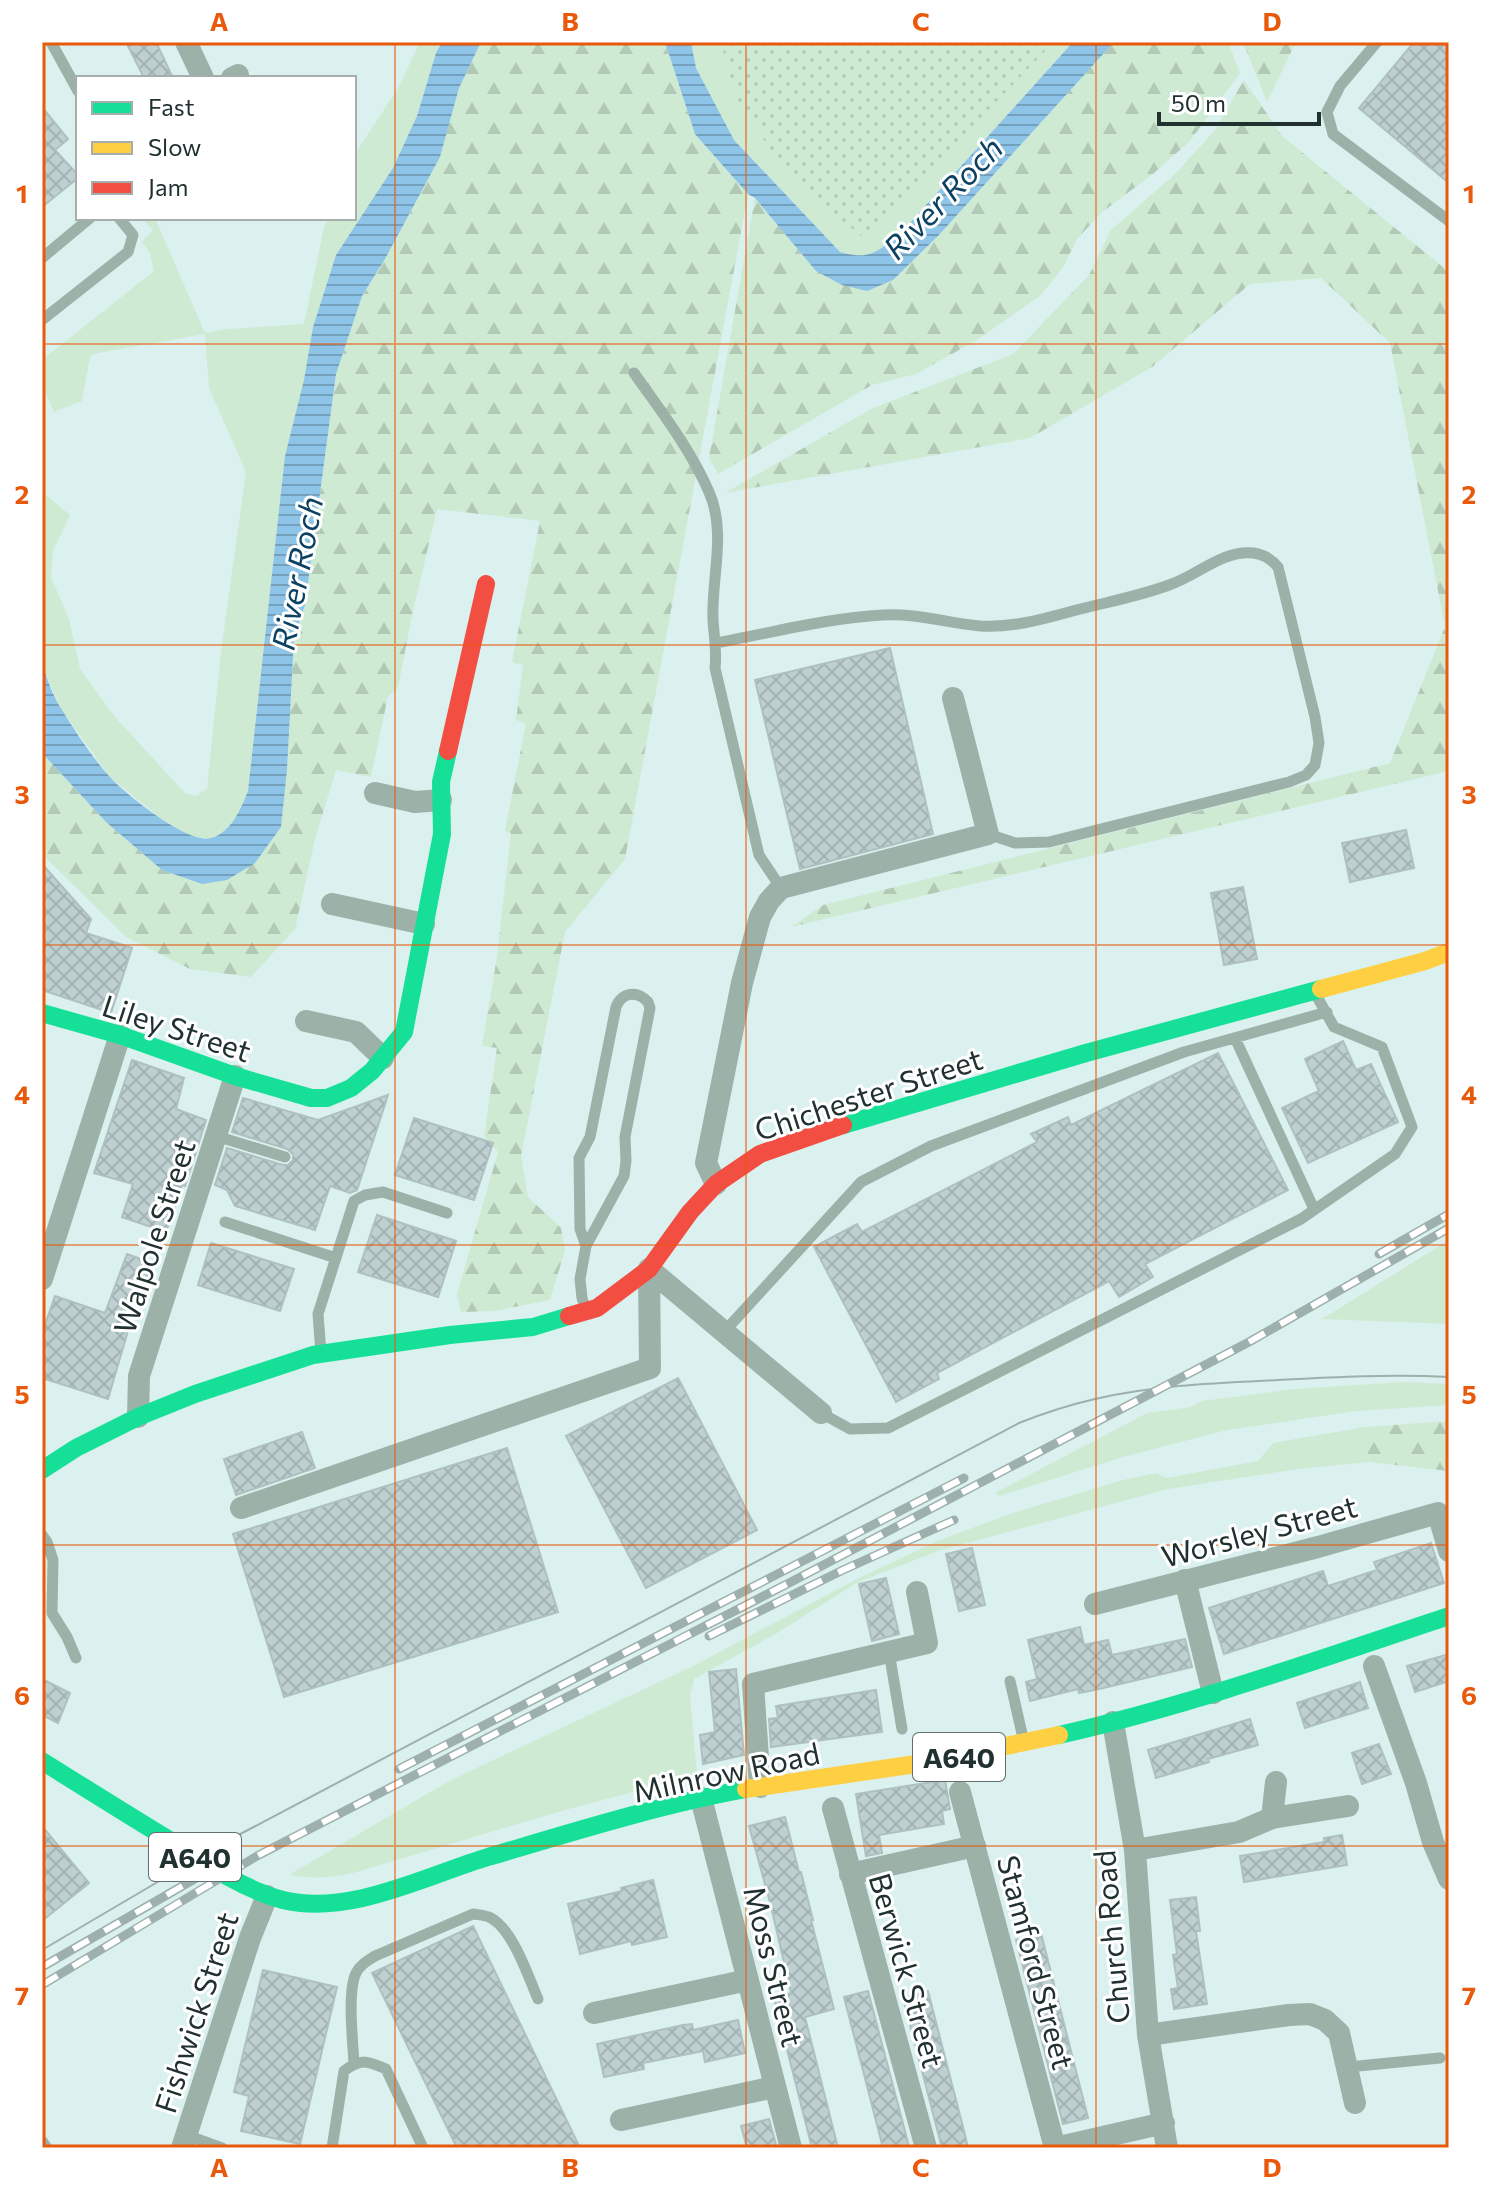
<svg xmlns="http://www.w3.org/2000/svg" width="1491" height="2190" viewBox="0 0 1491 2190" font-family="Commissioner,sans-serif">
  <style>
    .grass { fill: #cfead3 }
    .forest { fill: url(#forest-firs) }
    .park { fill: url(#park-dots) }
    .water { fill: url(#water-rules) }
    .building { fill: url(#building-cross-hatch); stroke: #afc0c1; stroke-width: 2 }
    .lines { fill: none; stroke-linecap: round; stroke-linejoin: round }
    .lane { stroke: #9cb1a8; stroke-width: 11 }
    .street { stroke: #9cb1a8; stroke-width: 22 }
    .fast { stroke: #16e098; stroke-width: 18 }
    .slow { stroke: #ffcf43; stroke-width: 18 }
    .jam { stroke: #f24e42; stroke-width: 18 }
    .tram { stroke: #9eb0ac; stroke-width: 2 }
    .rail-casing { stroke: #9eb0ac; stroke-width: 9 }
    .rail { stroke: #fff; stroke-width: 6; stroke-dasharray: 18; stroke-linecap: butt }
    .grid { fill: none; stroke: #e8590c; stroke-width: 2; stroke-opacity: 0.55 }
    .labels { text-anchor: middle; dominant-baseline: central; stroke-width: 6; stroke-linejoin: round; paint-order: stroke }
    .shield { fill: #fff; stroke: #636f6e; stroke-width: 2 }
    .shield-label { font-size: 28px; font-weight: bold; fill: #203130 }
    .street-label { font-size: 30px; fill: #203130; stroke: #fff }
    .water-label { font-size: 32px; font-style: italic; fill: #0b4163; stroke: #fff }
    .neatline { fill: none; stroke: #e8590c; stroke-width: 3 }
    .grid-label { font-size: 26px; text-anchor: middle; font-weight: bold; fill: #e8590c }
  </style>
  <defs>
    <pattern id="forest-firs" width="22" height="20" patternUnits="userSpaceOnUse" patternTransform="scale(2)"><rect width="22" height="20" fill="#cfead3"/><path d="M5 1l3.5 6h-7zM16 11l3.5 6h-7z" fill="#b1c9b5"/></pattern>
    <pattern id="park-dots" width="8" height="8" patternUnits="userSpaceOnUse" patternTransform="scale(2)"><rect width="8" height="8" fill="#cfead3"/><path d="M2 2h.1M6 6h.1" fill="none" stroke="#b1c9b5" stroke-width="1.8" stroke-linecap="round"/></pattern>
    <pattern id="water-rules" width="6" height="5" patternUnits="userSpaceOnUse" patternTransform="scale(2)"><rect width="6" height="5" fill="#8ec4e7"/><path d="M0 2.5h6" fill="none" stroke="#74a0bc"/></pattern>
    <pattern id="building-cross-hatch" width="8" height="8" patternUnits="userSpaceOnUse" patternTransform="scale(2)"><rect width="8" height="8" fill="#bed0d1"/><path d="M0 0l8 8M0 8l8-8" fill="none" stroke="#a3b3b4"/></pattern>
  </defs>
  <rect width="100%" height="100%" fill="#daf1ef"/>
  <path class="grass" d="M420 42H442L436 53 417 116 393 168 336 255 313 327 260 680 248 791 237 816 224 831 210 839 194 837 166 823 110 777 60 708 42 665V492L70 515 53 551 51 577 69 619 80 669 115 717 185 793 196 796 207 789 221 651 246 472 209 388 205 334 93 354 90 357 82 401 54 412 44 389 42 360 154 271 150 253 142 242 153 230 142 218H155L205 333 228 329 304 324 323 232 327 218H354V155L397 90Z
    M691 42H721L735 98 1054 42H1073L898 236C875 253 869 260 840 252L734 140 696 68Z
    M1449 1240V1324L1322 1319Z
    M1401 1382 1449 1384V1405L1357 1411 1227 1430 1123 1457 999 1496 995 1493 1147 1413 1191 1407 1202 1401 1295 1389Z
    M1365 1427 1369 1462 1298 1469 1168 1489 941 1550 858 1582 777 1633 694 1679 690 1696 697 1775 565 1810 353 1873C330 1878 312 1879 289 1875L449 1781 695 1665 857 1579 937 1541 1013 1513 1123 1480 1156 1473 1167 1478 1258 1461 1273 1443Z"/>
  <path class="forest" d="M481 42H665L695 134 748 194 625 859 565 932 521 1156 528 1197 561 1228 565 1250 550 1300 494 1311 461 1312 457 1294 498 1152 484 1136 497 1048 482 1046 497 957 511 833 505 831 526 723 516 720 523 665 512 662 540 521 437 509 411 620 398 688 388 696 371 777 336 770 315 839 295 929 251 977 190 969 126 937 42 854V753L106 822 162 870 202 884 287 770 294 638 305 605 336 374 362 296 385 259 440 157 459 88Z
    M1114 42H1228L1240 73 1190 141 1154 173 1101 213 1077 239 1062 269 1040 296 977 340 916 374 872 385 718 474 709 458 755 198 816 271 893 280 938 236Z
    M1243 42H1296L1267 102Z
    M1244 80 1282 136 1449 272V771L791 927 823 905 1390 763 1445 627 1390 343 1321 278 1250 284 1152 367 1030 438 725 493 871 409 1013 354 1089 275 1111 230 1175 174 1215 130Z
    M1449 1421V1471L1369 1462 1365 1427Z"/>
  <path class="park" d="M721 42H1054L864 238 793 182 735 98Z"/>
  <path class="water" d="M442 42H481L459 88 440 157 385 259 362 296 336 374 305 605 294 638 287 770 281 827 255 863 227 880 202 884 162 870 106 822 42 753V665C48 680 53 697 62 710 75 731 92 757 109 776 124 793 188 845 211 838 232 832 241 808 248 791L285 456 304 380 313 327 336 255 393 168 417 116 436 53Z
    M665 42H691L696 68 734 140 840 252C869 260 875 253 898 236L1073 42H1114L938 236 893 280 867 291 842 285 816 271 755 198 748 194 695 134Z"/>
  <path class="building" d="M126 42H156L173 78H144Z
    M1414 42H1449V183L1359 108Z
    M42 107 68 139 55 150 78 175V178L42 207Z
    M890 648 933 834 800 869 755 680Z
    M1406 830 1414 868 1350 882 1342 843Z
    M42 864 91 919 86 933 132 948 111 1013 42 990Z
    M1243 887 1257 959 1224 965 1211 893Z
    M1343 1041 1356 1070 1371 1064 1398 1122 1308 1163 1282 1108 1319 1091 1305 1059Z
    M1218 1053 1288 1190 1145 1264 1153 1277 1119 1297 1109 1281 937 1373 939 1379 896 1402 814 1247 857 1224 862 1232 1037 1142 1031 1134 1068 1117 1071 1125Z
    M132 1060 184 1078 176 1109 206 1120 189 1174 185 1186 182 1185 166 1232 122 1217 133 1184 94 1173Z
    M388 1095 357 1190 350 1193 330 1186 315 1230 235 1206 227 1190 215 1185 227 1148 283 1165H288L293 1160V1154L287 1149 232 1132 243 1098 318 1120Z
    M414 1118 493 1143 474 1200 395 1175Z
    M377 1215 456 1241 438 1297 358 1272Z
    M211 1243 294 1269 280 1311 198 1285Z
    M127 1254 155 1264 130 1324 108 1399 42 1378V1333L55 1296 105 1313Z
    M678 1378 757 1530 646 1588 566 1436Z
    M302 1432 315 1468 236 1495 224 1459Z
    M507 1448 558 1612 284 1697 233 1534Z
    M1431 1543 1444 1583 1224 1654 1209 1608 1323 1571 1328 1586 1377 1570 1374 1562Z
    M972 1548 985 1605 959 1611 946 1554Z
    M886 1578 899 1634 872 1641 859 1584Z
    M1080 1627 1084 1645 1108 1640 1112 1655 1185 1639 1192 1667 1099 1689 1079 1693 1078 1689 1030 1701 1026 1682 1037 1679 1028 1640Z
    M1449 1654V1681L1415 1692 1407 1666Z
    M736 1669 744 1755 703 1764 700 1735 715 1732 709 1672Z
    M42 1679 70 1693 58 1723 42 1715Z
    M1360 1682 1368 1708 1305 1728 1297 1703Z
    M876 1690 882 1732 771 1747 769 1719 778 1718 776 1706Z
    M1250 1719 1258 1745 1208 1759 1209 1762 1156 1778 1148 1750Z
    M1379 1744 1391 1774 1362 1784 1352 1753Z
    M945 1780 950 1809 942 1811 944 1824 879 1835 882 1853 866 1856 856 1794Z
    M785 1817 799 1872H801L813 1920H811L834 2009 805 2017 838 2148H812L774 1998 791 1993 771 1906 749 1826Z
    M42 1826 89 1883 42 1921Z
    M1342 1835 1347 1865 1244 1882 1240 1856 1324 1842V1838Z
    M653 1880 667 1937 632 1945 631 1941 580 1954 568 1904 622 1891 621 1888Z
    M1196 1897 1200 1931H1196L1207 2004 1174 2009 1171 1989 1178 1988 1173 1955 1177 1954 1170 1900Z
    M473 1926 580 2148H457L372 1973Z
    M1041 1933 1088 2118 1063 2124 1016 1940Z
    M263 1970 337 1987 300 2144 241 2131 249 2096 234 2092Z
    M868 1991 906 2135 909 2148H883L844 1997Z
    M928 1991 964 2131 968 2148H942L903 1998Z
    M738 2020 745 2053 705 2062 703 2051 643 2063 644 2069 604 2077 597 2044 683 2025 692 2024 693 2030Z
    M769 2119 777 2148H747L741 2126Z"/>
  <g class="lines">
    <path class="lane" d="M51 42 78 91
      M1377 42 1340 86 1327 112 1333 134 1449 221
      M42 258 90 218
      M42 320 128 252 133 235 119 218
      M634 373C661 411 691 450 709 492 727 532 711 579 713 620 714 636 717 652 715 668L759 855 781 888
      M716 643C771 633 827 618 883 615 916 613 947 623 980 626 1010 628 1040 620 1069 612 1102 603 1137 597 1169 585 1197 576 1222 550 1253 553 1264 554 1271 559 1278 567L1315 717 1319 743 1315 765 1306 775 1289 782 1049 842 1015 843 988 834
      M1235 1038 1314 1209
      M216 1136 285 1157
      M225 1222 336 1258
      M586 1246 580 1229 579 1158 590 1137 616 1007C622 992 637 990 648 1002L650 1008 625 1137 626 1161 624 1176 586 1246 580 1279 582 1298 586 1310
      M724 1332 861 1182 931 1146 1184 1052 1327 1012
      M321 1353 318 1314 354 1201 365 1195 383 1192 447 1213
      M821 1413 850 1429 888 1428 1301 1219 1395 1154 1412 1127 1382 1047 1334 1027 1316 995
      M42 1535 47 1542 53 1560 52 1613 67 1637 76 1658
      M889 1652 902 1729
      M1010 1681 1023 1738
      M354 2064C353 2042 347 1992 356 1973 360 1965 367 1961 375 1956L473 1914C479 1915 486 1915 491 1918 513 1930 528 1976 538 1999
      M1348 2067 1440 2058
      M186 2135 222 2148
      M42 2141 47 2148
      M332 2148 344 2071C361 2058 368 2061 386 2069L423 2148"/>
    <path class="street" d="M186 42 203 78
      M232 78 238 75
      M375 793 415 802 441 800
      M332 904 424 924
      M306 1021 356 1032 383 1058
      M716 1184 706 1163 742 983 760 917 769 901 781 888 988 834 953 698
      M649 1269 821 1413
      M42 1279 120 1035
      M138 1417 139 1376 235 1076
      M241 1508 650 1368 649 1269
      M1185 1580 1213 1693
      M1095 1604 1318 1547 1438 1513 1449 1551
      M1374 1666 1416 1783 1433 1842 1449 1879
      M1113 1722 1135 1850 1148 2035 1167 2148
      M1276 1782 1272 1818 1348 1806
      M760 1787 753 1684 927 1643 917 1592
      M960 1792 1055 2148
      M701 1798 791 2148
      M833 1808 926 2148
      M1135 1850 1239 1832 1272 1818
      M850 1874 975 1846
      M594 2013 748 1980
      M1148 2035 1289 2015 1310 2014 1325 2020 1339 2033 1355 2103
      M621 2120 775 2087
      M182 2148 250 1938 267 1896
      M1055 2148 1164 2123"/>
    <path class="fast" d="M42 1013 120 1035 235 1076 311 1098H327L351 1088 372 1071 404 1032 442 834 441 782 448 751
      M843 1125 1086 1053 1321 989
      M42 1470 76 1448 138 1417 195 1394 313 1355 450 1335 533 1327 569 1316
      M1059 1735C1191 1705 1320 1659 1449 1616
      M42 1761C85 1788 128 1815 171 1841 206 1864 242 1889 283 1900 350 1916 425 1876 488 1857 573 1832 659 1805 746 1789"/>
    <path class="slow" d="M1321 989 1425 961 1449 952
      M746 1789 923 1763 1059 1735"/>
    <path class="jam" d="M448 751 486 584
      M569 1316 597 1308 649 1269 690 1212 716 1184 760 1154 843 1125"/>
    <path class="tram" d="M42 1950 229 1840 1019 1423C1044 1413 1069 1405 1095 1399 1155 1385 1217 1383 1278 1380 1335 1377 1392 1374 1449 1377"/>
    <defs>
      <path id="rail" d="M1379 1254 1449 1214
        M709 1636 843 1570 954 1520
        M399 1769 964 1478
        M42 1967 236 1855
        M42 1985 257 1856 789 1583 1249 1342 1449 1228"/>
    </defs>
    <use href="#rail" class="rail-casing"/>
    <use href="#rail" class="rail"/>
  </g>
  <path class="grid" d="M395 42V2148M746 42V2148M1096 42V2148M42 344H1449M42 645H1449M42 945H1449M42 1245H1449M42 1545H1449M42 1846H1449"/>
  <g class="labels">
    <g class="shield">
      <rect x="913" y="1733" width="92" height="48" rx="6"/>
      <rect x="149" y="1833" width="92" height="48" rx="6"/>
    </g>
    <g class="shield-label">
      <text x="959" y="1757">A640</text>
      <text x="195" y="1857">A640</text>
    </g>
    <g class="street-label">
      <text transform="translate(177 1027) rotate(18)">Liley Street</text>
      <text transform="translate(868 1093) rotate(-18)">Chichester Street</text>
      <text transform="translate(153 1236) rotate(-72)">Walpole Street</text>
      <text transform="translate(1259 1530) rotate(-15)">Worsley Street</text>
      <text transform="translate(726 1771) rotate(-12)">Milnrow Road</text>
      <text transform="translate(1110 1937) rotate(-95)">Church Road</text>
      <text transform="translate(1037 1962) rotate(75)">Stamford Street</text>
      <text transform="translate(775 1966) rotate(76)">Moss Street</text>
      <text transform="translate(908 1970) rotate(74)">Berwick Street</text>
      <text transform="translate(195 2012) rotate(-72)">Fishwick Street</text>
    </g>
    <g class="water-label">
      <text transform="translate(942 197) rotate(-46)">River Roch</text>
      <text transform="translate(296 573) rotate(-79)">River Roch</text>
    </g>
  </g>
  <rect width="1491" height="2190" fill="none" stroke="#ffffff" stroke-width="88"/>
  <rect x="76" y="76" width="280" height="144" fill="#ffffff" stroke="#a6adac" stroke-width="2"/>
  <rect x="92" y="102" width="40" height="12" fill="#16e098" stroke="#a6adac" stroke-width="2"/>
  <text x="148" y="116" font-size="24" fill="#203130">Fast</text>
  <rect x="92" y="142" width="40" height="12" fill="#ffcf43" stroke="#a6adac" stroke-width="2"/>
  <text x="148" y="156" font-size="24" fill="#203130">Slow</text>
  <rect x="92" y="182" width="40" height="12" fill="#f24e42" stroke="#a6adac" stroke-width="2"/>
  <text x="148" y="196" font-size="24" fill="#203130">Jam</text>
  <path d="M1159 112v12h160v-12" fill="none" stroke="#203130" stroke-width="4"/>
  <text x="1171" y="112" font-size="24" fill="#203130" stroke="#ffffff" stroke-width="6" paint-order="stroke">50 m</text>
  <rect x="44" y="44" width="1403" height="2102" class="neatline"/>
  <g class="grid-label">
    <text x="219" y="31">A</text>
    <text x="570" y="31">B</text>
    <text x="921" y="31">C</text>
    <text x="1272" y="31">D</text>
    <text x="22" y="203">1</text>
    <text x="1469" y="203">1</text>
    <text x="22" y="504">2</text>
    <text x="1469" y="504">2</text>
    <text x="22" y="804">3</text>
    <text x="1469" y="804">3</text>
    <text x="22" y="1104">4</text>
    <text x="1469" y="1104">4</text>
    <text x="22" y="1404">5</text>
    <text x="1469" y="1404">5</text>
    <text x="22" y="1705">6</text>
    <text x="1469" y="1705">6</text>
    <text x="22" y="2005">7</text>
    <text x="1469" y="2005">7</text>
    <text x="219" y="2177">A</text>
    <text x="570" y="2177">B</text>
    <text x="921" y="2177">C</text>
    <text x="1272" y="2177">D</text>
  </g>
</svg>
